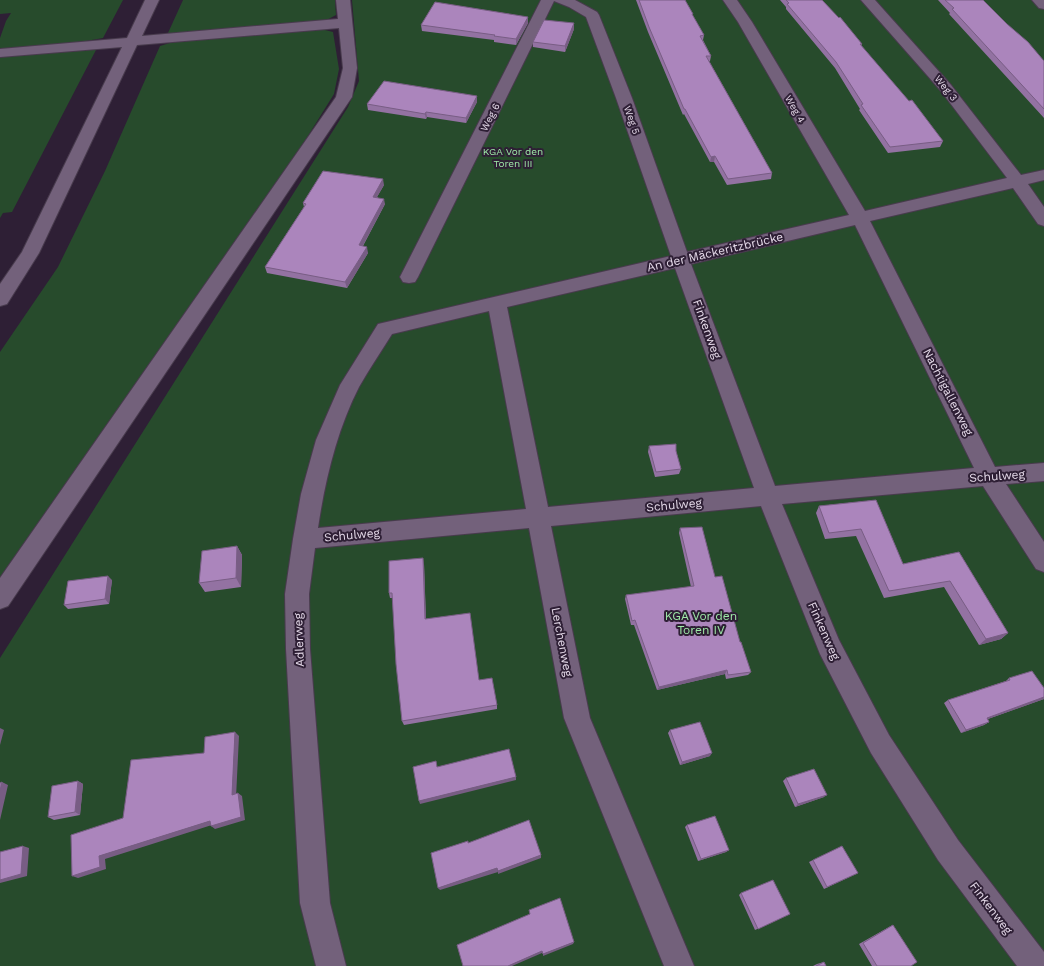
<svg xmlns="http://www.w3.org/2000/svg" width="1044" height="966" viewBox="0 0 1044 966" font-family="'Work Sans',sans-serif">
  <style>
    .green { fill: #274b2c }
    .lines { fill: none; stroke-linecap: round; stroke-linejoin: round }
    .minor-casing { stroke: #483b4d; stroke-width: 2 }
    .minor { fill: #73617b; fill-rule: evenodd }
    .wall { fill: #9372a2 }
    .shaded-wall { fill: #785d84 }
    .building { fill: #ab85bc; stroke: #785d84 }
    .labels { text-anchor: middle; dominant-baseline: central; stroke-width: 4; stroke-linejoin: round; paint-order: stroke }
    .far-street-label { font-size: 10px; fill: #e6dbea; stroke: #2e1f35 }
    .far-park-label { font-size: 10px; fill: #9feba8; stroke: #2e1f35 }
    .street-label { font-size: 12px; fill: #e6dbea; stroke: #2e1f35 }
    .park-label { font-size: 12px; fill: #9feba8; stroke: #2e1f35 }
  </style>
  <rect width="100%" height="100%" fill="#2e1f35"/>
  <path class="green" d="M0 0H123L103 38 75 43 0 49V38L6 21 11 13 0 14Z
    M183 0H335L336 15 321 23 176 36 168 33Z
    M352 0H1044V966H0V658L348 107 359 81Z
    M321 29 333 32 339 69 334 94 306 139 0 577V352L58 267 105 171 160 46 173 42Z
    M97 48 12 212 3 213 0 218V55Z"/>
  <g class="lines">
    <defs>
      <path id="minor" d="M145 0H159L142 36 338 19 336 0H350L357 68 352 97 8 606 0 609V578L336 97 343 68 339 28 137 45 39 253 7 304 0 306V284L22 252 122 47 0 57V49L127 38Z
        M541 0H575L597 12 599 15 632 98 687 252 849 215 738 22 723 0H737L752 22 865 211 1007 178 941 91 861 0H875L951 85 1021 175 1044 170V180L1028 184 1044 207V226L1038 224 1013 188 870 221 995 467 1044 463V481L1006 484 1044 542V572L1036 569 983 486 782 504 839 640 889 735 958 840 1044 952V966H1017L938 860 871 753 820 654 761 506 551 526 590 718 694 966H664L564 718 529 528 315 548 309 594 310 649 330 903 346 966H316L300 903 286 649 285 594 293 539 301 494 316 440 340 385 378 324 671 256 616 98 586 17 569 7 554 1 418 277 415 282 409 283 403 282 400 277ZM855 225 974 468 775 486 691 264ZM675 268 754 488 548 507 507 307ZM489 311 526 509 318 528C325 480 337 430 359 387 369 369 381 352 392 334Z
        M1032 0H1044V9L1039 8Z"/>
    </defs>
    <use href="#minor" class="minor-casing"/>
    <use href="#minor" class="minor"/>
  </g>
  <path class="wall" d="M636 0H685L693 14V16L704 35 703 40 711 56 710 61H709L772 173 771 179 727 185 714 162H710L684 114 683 115 648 32Z
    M780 0H822L862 44 861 46 943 141 940 147 888 153 859 110 860 109 835 68 786 9V7Z
    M938 0H983L1044 61V118L949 14 950 13Z
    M528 23 516 45 494 42V40L422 31 421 25Z
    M574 29 565 52 533 47V42Z
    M477 102 466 123 427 117 426 119 368 110 367 104Z
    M384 185 377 197 385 204 363 246 368 253 347 288 267 273 265 267 304 207 303 203Z
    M649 446 676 451 681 469 679 474 655 477 648 452Z
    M876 500 903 564 959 552 1008 633 1001 639 979 645 944 587 884 598 856 536 825 539 816 513 819 506Z
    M680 528 740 642 751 672 748 675 726 679 725 674 657 690 634 625H631L625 599 626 595 691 587 679 533Z
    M237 546 242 555 241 587 205 592 199 583Z
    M424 564 426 619 479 680 497 705V709L404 725 402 721 393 598H390L389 593Z
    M112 580 109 604 68 609 64 605Z
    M1009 678 1044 699 988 719 989 722 984 725 961 733 944 703 948 700 1006 681Z
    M670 730 710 756 680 765 668 733Z
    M786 778 824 797 795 807 783 781Z
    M78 781 83 784 80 815 54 820 48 817Z
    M687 825 729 850 726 852 698 861 685 827Z
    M813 860 858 873 824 889 809 862Z
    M741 893 790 914 755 930 739 895Z
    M893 925 911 966H872L859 944 889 927Z
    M824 962 826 966H813L817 964Z"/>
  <path class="shaded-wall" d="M528 17V23L516 45V39Z
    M574 23V29L565 52V46Z
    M477 96V102L466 123V118Z
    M426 112 427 117 426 119 425 114Z
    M715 156 714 162H710L711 157Z
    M383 179 384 185 374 202 373 197Z
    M384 199 385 204 360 251 359 245Z
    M367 247 368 253 347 288 345 282Z
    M237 546 242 555 241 587 236 578Z
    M423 558 424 564 426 624 425 619Z
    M108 576 112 580 109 604 105 599Z
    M1008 633 1001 639 979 645 986 639Z
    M727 670 725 674 657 690 659 687Z
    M1044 697V699L982 721 987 718Z
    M989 722 984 725 961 733 966 730Z
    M0 728 4 730 0 745Z
    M235 732 239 736 236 798 232 795Z
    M712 753 710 756 680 765 682 762Z
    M516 777V780L420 804 419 801Z
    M78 781 83 784 80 815 75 812Z
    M2 782 8 785 0 820V791Z
    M238 793 242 796 245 820 215 829 211 826Z
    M827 795 824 797 795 807 798 804Z
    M210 821 215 824 105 859 106 869 78 878 72 876 99 856Z
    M23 846 29 848 27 876 0 883V880Z
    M729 850 726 852 698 861 701 859Z
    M541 855V858L498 874V871Z
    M497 868 498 872 440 890 438 888Z
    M574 942 573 944 543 956V954Z
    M542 951V953L512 966H508Z"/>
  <path class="building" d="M639 0H685L693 14H692L704 35 700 36 711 56H706L772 173 728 179 715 156 711 157 685 109H684L649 27Z
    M786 0H822L839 18 840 17 862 44H860L909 101 912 100 943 141 890 147 861 105 863 104 836 62 787 4 789 3Z
    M945 0H983L1007 24 1028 42 1044 61V109L952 9 954 8Z
    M435 2 528 17 516 39 494 36 495 35 421 25Z
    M544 20 574 23 565 46 533 42Z
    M384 81 477 96 466 118 426 112 425 114 367 104Z
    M323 171 383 179 373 197 384 199 359 245 367 247 345 282 265 267 306 204 303 203Z
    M676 444V451L681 469 656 472 649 446Z
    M876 500 903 564 959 552 1008 633 986 639 950 581 889 591 861 529 829 533 819 506Z
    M702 527 715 577 722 576 740 642H741L751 672 728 675 727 670 659 687 635 620 632 621 626 595 694 586 680 528Z
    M237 546 236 578 199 583 202 551Z
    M423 558 425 619 470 613 479 680 492 678 497 705 402 721 396 664 392 593H389V561Z
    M108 576 105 599 64 605 68 581Z
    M1032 671 1044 688V697L987 718 989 722 966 730 948 700 1010 680 1009 678Z
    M700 722 712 753 682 762 670 730Z
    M235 732 232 795 238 793 241 817 211 826 210 821 99 856 100 867 72 876 71 835 123 818 131 760 204 753 205 737Z
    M509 749 516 777 419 801 413 767 436 761 437 767Z
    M814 769 827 795 798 804 786 778Z
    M78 781 75 812 48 817 52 786Z
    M2 782 0 791V783Z
    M715 816 729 850 701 859 687 825Z
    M529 820 541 855 498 871 497 868 438 888 431 853 468 841V843Z
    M23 846 21 874 0 880V852Z
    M842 846 858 873 827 887 813 860Z
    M773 880 790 914 758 929 741 893Z
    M560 898 574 942 543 954 542 951 508 966H463L457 945 530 914 529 910Z
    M893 925 917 962 911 966H877L863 943Z
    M824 962 826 966H816Z"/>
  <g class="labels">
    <g class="far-street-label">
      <text transform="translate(946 88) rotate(51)">Weg 3</text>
      <text transform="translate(795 109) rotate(60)">Weg 4</text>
      <text transform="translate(490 117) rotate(-63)">Weg 6</text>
      <text transform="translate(632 120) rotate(71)">Weg 5</text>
    </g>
    <g class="far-park-label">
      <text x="513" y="151">KGA Vor den<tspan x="513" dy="12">Toren III</tspan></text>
    </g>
    <g class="street-label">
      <text transform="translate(715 252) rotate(-13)">An der Mäckeritzbrücke</text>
      <text transform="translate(707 329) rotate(70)">Finkenweg</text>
      <text transform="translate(948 392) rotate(63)">Nachtigallenweg</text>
      <text transform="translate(997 476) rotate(-4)">Schulweg</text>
      <text transform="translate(674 505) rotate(-5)">Schulweg</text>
      <text transform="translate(352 535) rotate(-5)">Schulweg</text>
      <text transform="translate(824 631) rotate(66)">Finkenweg</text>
      <text transform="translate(299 640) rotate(-92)">Adlerweg</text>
      <text transform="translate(562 642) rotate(79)">Lerchenweg</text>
      <text transform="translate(991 908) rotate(53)">Finkenweg</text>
    </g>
    <g class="park-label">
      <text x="701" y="616">KGA Vor den<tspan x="701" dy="14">Toren IV</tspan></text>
    </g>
  </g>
</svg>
